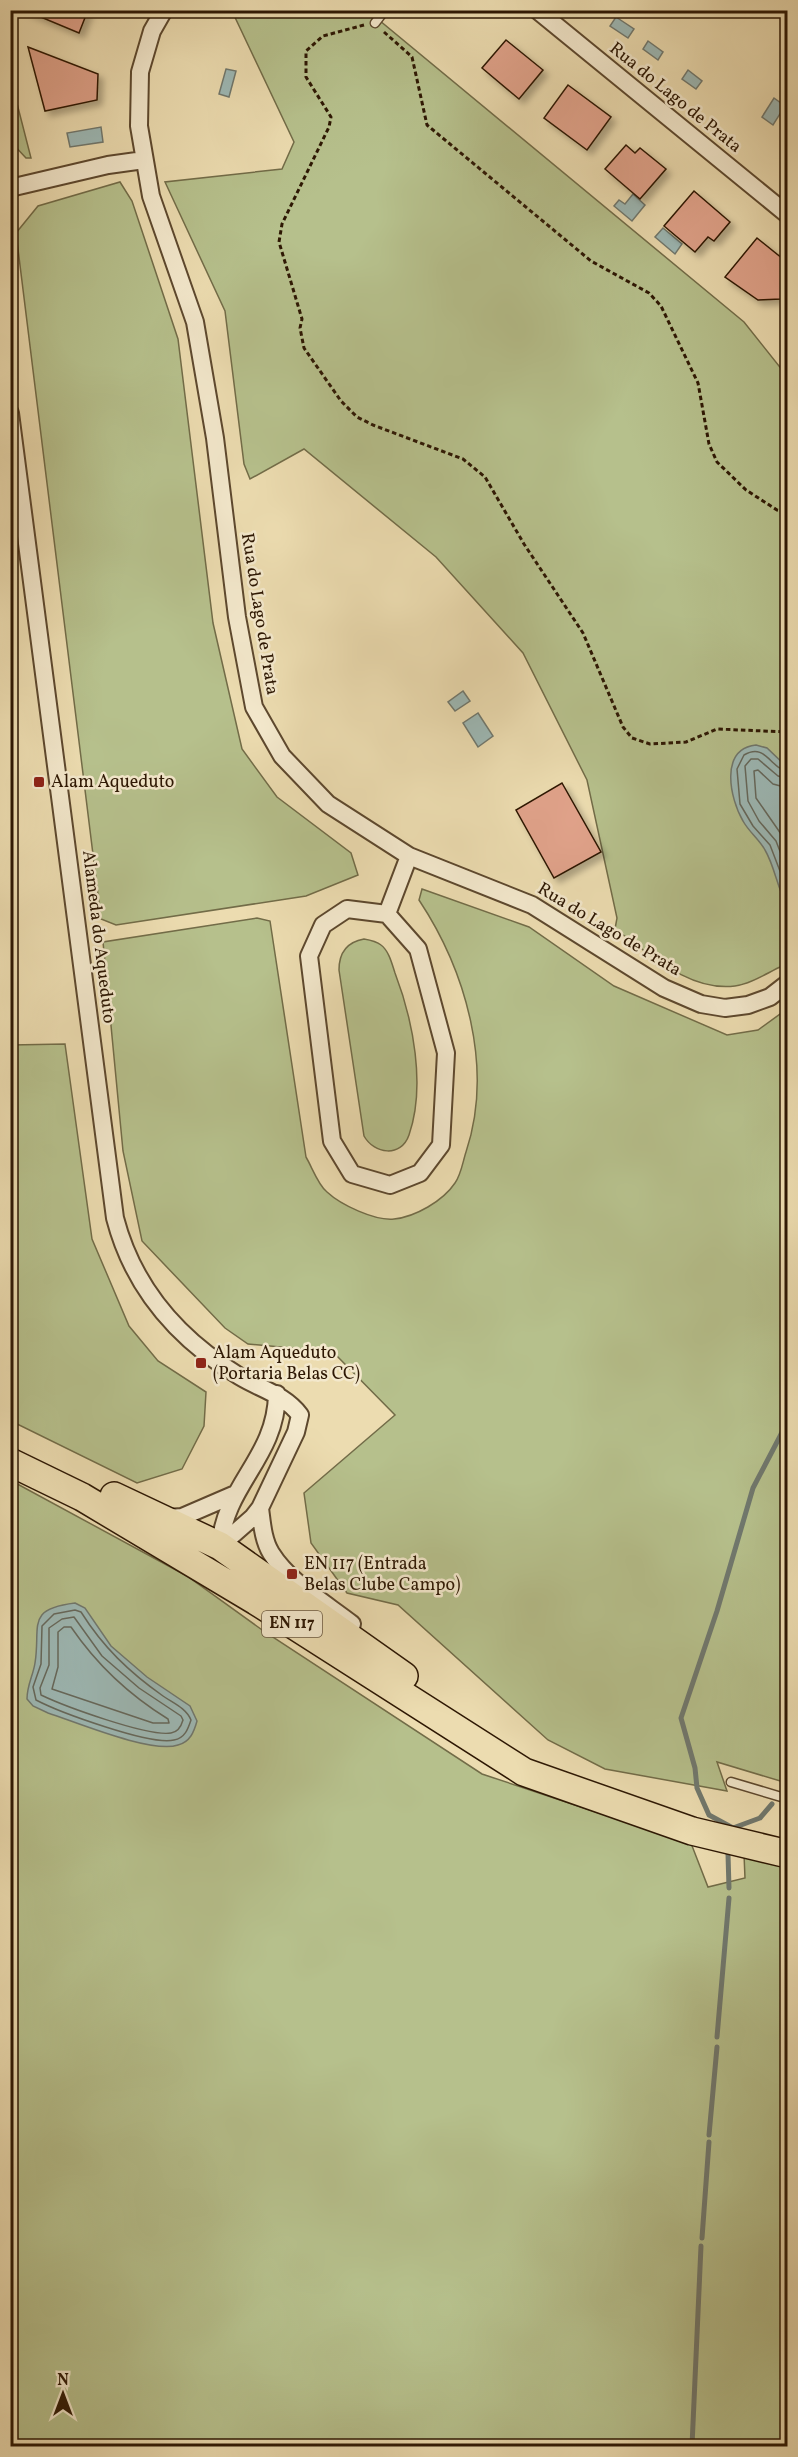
<svg xmlns="http://www.w3.org/2000/svg" width="798" height="2457" viewBox="0 0 798 2457" font-family="Vollkorn,serif">
  <style>
    .green { fill: #b6c08c; stroke: #726c48; stroke-width: 1.5 }
    .water { fill: #9db9b6; stroke: #70786e; stroke-width: 1.5 }
    .lines { fill: none; stroke-linecap: round; stroke-linejoin: round }
    .shore { stroke: #65685c; stroke-width: 1.5 }
    .stream { stroke: #70786e; stroke-width: 5 }
    .building { fill: #e0a28a; stroke: #2d1703; stroke-width: 1.5; filter: url(#shadow) }
    .lane-casing { stroke: #5d482e; stroke-width: 11 }
    .street-casing { stroke: #5d482e; stroke-width: 20 }
    .primary-casing { stroke: #2d1703; stroke-width: 30 }
    .path { stroke: #2d1703; stroke-width: 3; stroke-dasharray: 4.5 3; stroke-linecap: butt }
    .lane { stroke: #f3e8cc; stroke-width: 8 }
    .street { stroke: #f3e8cc; stroke-width: 16 }
    .primary { stroke: #ecdcb0; stroke-width: 27 }
    .poi-dot { fill: #8f2418; stroke: #f3e8cc; stroke-width: 2 }
    .labels { text-anchor: middle; dominant-baseline: central; stroke-width: 5; stroke-linejoin: round; paint-order: stroke }
    .shield { fill: #f3e8cc; stroke: #68563f; stroke-width: 1.5 }
    .shield-label { font-size: 16px; font-weight: bold; fill: #2d1703 }
    .street-label { font-size: 18px; fill: #2d1703; stroke: #f3e8cc }
    .poi-label { font-size: 18px; fill: #2d1703; stroke: #f3e8cc; text-anchor: start }
  </style>
  <defs>
    <filter id="shadow"><feDropShadow dx="5" dy="5" stdDeviation="3" flood-color="#0004"/></filter>
  </defs>
  <rect width="100%" height="100%" fill="#ecdcb0"/>
  <filter id="stains"><feTurbulence type="fractalNoise" baseFrequency=".00333" numOctaves="4"/><feColorMatrix values="0 0 0 0 .2 0 0 0 0 .09 0 0 0 0 .02 0 0 0 .5 -.17"/></filter>
  <radialGradient id="worn" r=".72"><stop offset=".6" stop-color="#630" stop-opacity="0"/><stop offset="1" stop-color="#630" stop-opacity=".3"/></radialGradient>
  <path class="green" d="M232 11H368L744 322 787 376 788 961 782 966C767 973 751 984 735 986 689 992 649 953 615 929L617 918 587 780 523 653 436 557 304 449 250 479 244 464 225 311 165 182 282 169 294 142Z
    M10 80H11L31 158H26L11 142Z
    M120 182 132 201 178 339 213 623 242 749 277 797 351 853 358 875 306 896 116 925 101 919 16 233 38 206Z
    M422 889 529 927 614 986 727 1035 758 1030 787 1009V1783L717 1762 727 1791 605 1769 548 1740 398 1605 347 1593 311 1543 304 1493 395 1415 333 1352 248 1344 225 1328 142 1241 123 1151 103 942 257 918 270 921 306 1157C312 1167 318 1185 327 1192 341 1205 375 1221 394 1219 415 1217 443 1201 455 1183 461 1175 463 1161 466 1152 494 1068 466 971 419 900Z
    M364 939C370 940 376 941 381 945 389 951 392 964 395 973 413 1020 426 1086 409 1135 401 1158 374 1154 364 1136L339 970C339 952 347 942 364 939Z
    M65 1044 92 1239 129 1326 158 1361 206 1392 204 1426 182 1469 137 1483 11 1421V1045Z
    M10 1480 187 1576 265 1632 482 1774 599 1813 689 1838 708 1887 745 1878 744 1854 787 1865V2446H11Z"/>
  <path class="water" d="M616 17 634 29 628 38 610 26Z
    M648 41 663 52 658 60 643 49Z
    M226 69 236 71 229 97 219 94Z
    M688 70 702 81 696 89 682 79Z
    M774 98 785 106 773 125 762 117Z
    M101 127 103 142 70 147 67 133Z
    M633 194 645 205 632 221 614 206 619 200 625 204Z
    M663 228 682 244 675 254 655 237Z
    M463 691 470 701 455 711 448 702Z
    M478 713 493 736 478 747 463 723Z
    M756 745 767 748 787 767V905C777 888 775 867 765 850 759 839 749 832 743 821 730 799 719 749 756 745Z
    M75 1603 85 1608 111 1646 147 1677 190 1706 197 1721C194 1732 190 1742 178 1745 152 1754 76 1722 48 1713L33 1706 27 1699C27 1685 33 1676 35 1663 41 1626 25 1609 75 1603Z"/>
  <g class="lines">
    <path class="shore" d="M788 771C770 769 766 742 744 755L737 769 740 804 753 826 770 845 788 892
      M788 779 778 776 758 759H751L745 766 748 801 759 821 776 841 788 872
      M788 788 773 784 758 770 754 771 756 798 788 844
      M75 1610 81 1612C103 1647 129 1672 163 1696 173 1703 186 1708 191 1720 188 1729 185 1738 174 1740 151 1746 59 1712 36 1700L33 1687 41 1664 42 1626 54 1614Z
      M74 1617 102 1656 139 1688 181 1716 183 1720C181 1727 178 1732 171 1733 148 1737 64 1706 41 1695L40 1688 49 1665V1628L62 1619Z
      M64 1627H71C97 1665 129 1695 168 1719L169 1723H153L52 1689 58 1667V1632Z"/>
    <path class="stream" d="M772 1804 760 1818 733 1828 709 1815 697 1788 695 1768 681 1718 717 1611 753 1488 788 1421
      M728 1854 729 1888
      M717 2037 729 1898
      M709 2135 717 2047
      M702 2238 709 2142
      M692 2446 701 2246"/>
  </g>
  <path class="building" d="M24 10H88L79 33Z
    M506 40 543 70 519 99 482 68Z
    M28 47 98 74 97 100 45 111Z
    M568 85 611 117 587 150 544 118Z
    M626 145 635 153 640 148 666 169 640 199 605 169Z
    M694 191 730 222 714 241 708 237 695 252 664 226Z
    M757 238 788 263V292L781 299 758 300 725 277Z
    M562 783 601 852 554 878 516 810Z"/>
  <g class="lines">
    <defs>
      <path id="lane" d="M375 23 385 10
        M731 1782 788 1799"/>
      <path id="street" d="M164 10 152 31 140 72 139 126 151 196 195 322 215 438 237 617 254 707 282 756 328 804 409 856 532 905 664 988 701 1004 725 1008 748 1005 770 997 788 983
        M537 10 788 215
        M10 188 108 165 144 160
        M10 413 115 1218C133 1287 178 1339 239 1376 260 1389 284 1394 300 1415L296 1432 260 1508 253 1517 220 1546
        M387 914 418 949 446 1053 441 1145 420 1173 390 1185 352 1174 332 1141 309 956 323 925 347 909 387 914 409 856
        M260 1508C262 1523 263 1540 271 1553 289 1582 325 1603 352 1624
        M166 1518 182 1517 233 1495
        M220 1546C225 1484 276 1458 277 1394"/>
      <path id="primary" d="M10 1462 82 1497 256 1601 524 1772 692 1831 788 1854
        M114 1496 220 1546 404 1676"/>
    </defs>
    <use href="#lane" class="lane-casing"/>
    <use href="#street" class="street-casing"/>
    <use href="#primary" class="primary-casing"/>
    <path class="path" d="M364 25 323 36 306 51V77L331 117 329 127 282 224 279 242 302 319 300 328 304 348 341 401 357 417 373 425 463 459 485 477 524 544 583 633 623 727 632 738 650 744 686 742 717 729 788 732
      M384 32 412 57 427 125 591 261 649 293 661 306 698 383 709 444 717 462 746 490 777 510 788 512"/>
    <use href="#lane" class="lane"/>
    <use href="#street" class="street"/>
    <use href="#primary" class="primary"/>
  </g>
  <g class="poi-dot">
    <rect x="33" y="776" width="12" height="12" rx="3"/>
    <rect x="195" y="1357" width="12" height="12" rx="3"/>
    <rect x="286" y="1568" width="12" height="12" rx="3"/>
  </g>
  <g class="labels">
    <rect class="shield" x="262" y="1611" width="60" height="26" rx="4.5"/>
    <g class="shield-label">
      <text x="292" y="1624">EN 117</text>
    </g>
    <g class="street-label">
      <text transform="translate(675 98) rotate(39)">Rua do Lago de Prata</text>
      <text transform="translate(259 614) rotate(81)">Rua do Lago de Prata</text>
      <text transform="translate(609 930) rotate(31)">Rua do Lago de Prata</text>
      <text transform="translate(98 937) rotate(83)">Alameda do Aqueduto</text>
    </g>
    <g class="poi-label">
      <text x="51" y="782">Alam Aqueduto</text>
      <text x="213" y="1353">Alam Aqueduto<tspan x="213" dy="21">(Portaria Belas CC)</tspan></text>
      <text x="304" y="1564">EN 117 (Entrada<tspan x="304" dy="21">Belas Clube Campo)</tspan></text>
    </g>
  </g>
  <rect width="798" height="2457" fill="none" stroke="#ecdcb0" stroke-width="36"/>
  <rect x="12" y="12" width="774" height="2433" fill="none" stroke="#2d1703" stroke-width="3"/>
  <rect x="18" y="18" width="762" height="2421" fill="none" stroke="#2d1703" stroke-width="1.5"/>
  <g transform="translate(63 2394)" stroke="#f3e8cc" stroke-width="4.5" paint-order="stroke">
  <path d="M0-4.5L10 22L0 15L-10 22Z" fill="#2d1703"/>
  <text y="-9" font-size="16" font-weight="bold" text-anchor="middle" fill="#2d1703">N</text>
  </g>
  <rect width="100%" height="100%" filter="url(#stains)"/>
  <rect width="100%" height="100%" fill="url(#worn)"/>
</svg>
